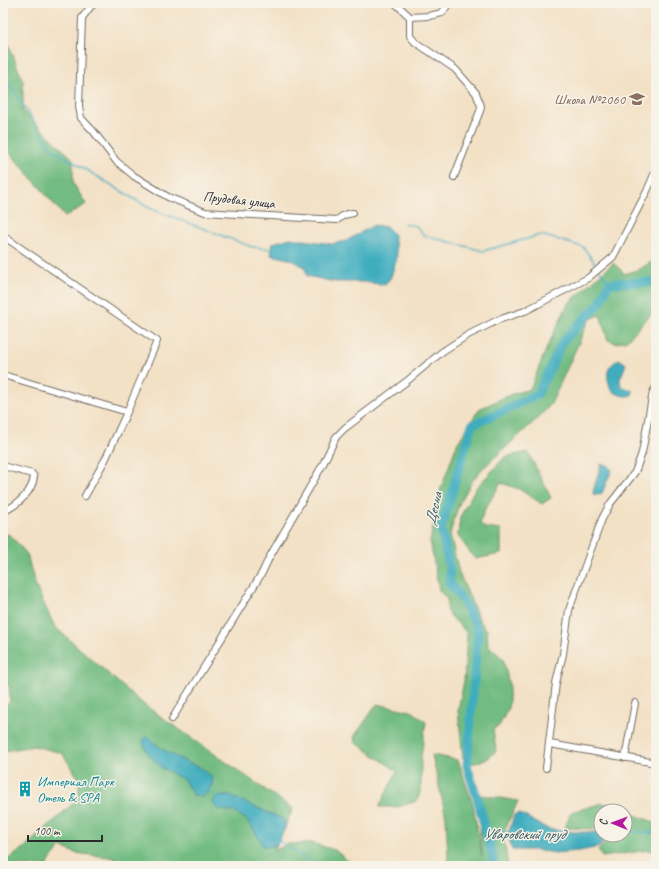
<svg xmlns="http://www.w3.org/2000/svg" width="659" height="869" viewBox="0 0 659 869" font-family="Caveat,sans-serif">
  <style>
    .forest { fill: #72bc82; stroke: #4e7456 }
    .water { fill: #41adbf; stroke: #366c75 }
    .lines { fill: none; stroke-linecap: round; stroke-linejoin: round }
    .stream { stroke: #41adbf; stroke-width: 1.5 }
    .river { stroke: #41adbf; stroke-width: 9 }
    .minor-casing { stroke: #716b61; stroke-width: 8 }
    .minor { stroke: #fff; stroke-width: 6 }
    .labels { text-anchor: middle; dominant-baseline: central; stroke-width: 3; stroke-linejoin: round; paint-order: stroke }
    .education-label { font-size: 14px; fill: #785e54; stroke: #f7f3e8; text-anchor: end }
    .street-label { font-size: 14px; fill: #2b2b2b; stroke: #f7f3e8 }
    .culture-label { font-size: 14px; fill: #0d838f; stroke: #f7f3e8; text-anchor: start }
    .water-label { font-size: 15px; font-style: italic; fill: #33585f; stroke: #f7f3e8 }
  </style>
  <rect width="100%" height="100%" fill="#f7f3e8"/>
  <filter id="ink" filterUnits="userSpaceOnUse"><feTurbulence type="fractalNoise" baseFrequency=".025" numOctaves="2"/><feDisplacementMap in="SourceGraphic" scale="8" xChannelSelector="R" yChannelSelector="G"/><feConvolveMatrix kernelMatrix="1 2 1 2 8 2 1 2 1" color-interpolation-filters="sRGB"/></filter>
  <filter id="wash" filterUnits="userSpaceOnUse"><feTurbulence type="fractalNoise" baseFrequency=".012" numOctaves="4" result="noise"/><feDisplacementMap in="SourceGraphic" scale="16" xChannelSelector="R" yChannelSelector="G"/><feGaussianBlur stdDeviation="0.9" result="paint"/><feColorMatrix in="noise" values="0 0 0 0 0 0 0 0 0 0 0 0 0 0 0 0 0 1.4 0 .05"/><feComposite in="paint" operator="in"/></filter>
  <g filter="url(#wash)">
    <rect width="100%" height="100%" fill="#f3e1c6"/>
    <path class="forest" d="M3 24 8 43 23 81V111L73 159V183L86 204 65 217 11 154 3 131Z
      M656 259V309L627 340 616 343 608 340 600 315 589 320 551 404 537 419 482 469 473 480 460 502 454 519 450 534 459 573 480 621 487 630 488 645 503 659 509 684V700L508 709 499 726 493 729 496 751C485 762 484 761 469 764L463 758 458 710 464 681 467 633 447 612V599L439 590 430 542 440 491 457 444 479 409 512 394 530 389 548 345 568 304 613 263 625 274 640 269Z
      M528 452 551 498 542 504 519 489 501 483 485 509 480 523 485 528 501 530V554L475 559 458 536 460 517 475 489 505 457Z
      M3 532 11 536 27 554 35 585 55 627 143 704 293 809 274 851 288 844 312 843 335 850 348 861 364 864 367 866H103L117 858 75 853 61 847 51 859 47 866H3V863L24 848 79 798V779L62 753 34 746 3 751V708L10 701 9 685 3 684Z
      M377 704 412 711 426 722 421 757V790L417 801 398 807H379L397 771 355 742 354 737Z
      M432 755 458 760 473 805 482 856 478 801 482 795 518 801 503 834 508 866H483V865V866H445L448 858 446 817Z
      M603 803 656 823V852L649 850 602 857 598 850 608 840 605 835H625V811H601V829L565 828 571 812Z"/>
    <path class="water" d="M374 225 387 227 394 235 397 257 391 277 385 285 364 282H335L307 276 305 268 293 260 271 255 273 243 290 238 331 244 346 241Z
      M619 359 626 364 620 379 621 386 633 391 632 395C623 398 618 394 611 390 606 375 605 368 619 359Z
      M601 464 607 465 612 470 602 493 599 495 593 494 594 488Z
      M146 737H149C154 746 174 756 183 760 191 765 203 767 210 775 212 777 213 781 212 784 211 788 206 793 203 797L193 795 184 780 162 768 148 754 144 745 143 739Z
      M218 796H230L283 819 286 826 277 845 266 847 263 846C256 833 250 820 236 813 228 810 214 812 213 801Z
      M519 813 548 829 574 832H601V835L605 840 599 847 580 851 555 853 535 850H512L508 835 514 815Z"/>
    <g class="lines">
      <path class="stream" d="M3 75 52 149 149 208 252 247 273 249
        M404 224 416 226 424 235 483 251 541 235 583 247 598 267
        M600 270 609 283
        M209 790 216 798
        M485 826 498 834 508 831
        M625 831 629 832 656 833
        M603 837 605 835
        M279 841 313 864 328 866"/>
      <path class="river" d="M493 866V858L478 801 467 766 478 631 464 602 449 583 450 570 441 529 472 425 537 395 563 341 600 303 609 283 656 282"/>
    </g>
  </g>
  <g filter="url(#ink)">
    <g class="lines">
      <defs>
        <path id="minor" d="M96 3 91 6 82 18 79 106 81 118 94 132 116 161 134 176 168 197 205 212 337 220 344 215 353 213
          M395 3 410 17
          M449 3 442 13 429 16 410 17V36L415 42 455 69 476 93 481 106 480 111 454 177
          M3 236 157 341 127 412 3 375
          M3 466 32 474 34 477C32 493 17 505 3 512
          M85 496 106 458 127 412
          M172 719 262 573 269 558 322 466 336 437 345 428 407 381 443 351 468 335 498 320 525 311 588 278 613 257 647 191 656 170
          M550 744 656 763
          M625 758 635 703
          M546 768 556 683 563 654 569 610 602 519 610 504 635 472 642 453 653 392 656 387"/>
      </defs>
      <use href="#minor" class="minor-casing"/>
      <use href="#minor" class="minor"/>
    </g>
  </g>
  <defs>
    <symbol id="school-bare" viewBox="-9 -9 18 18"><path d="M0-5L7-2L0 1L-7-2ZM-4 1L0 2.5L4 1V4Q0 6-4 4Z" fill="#8d6e63" stroke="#f7f3e8" stroke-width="2.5" paint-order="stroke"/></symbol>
    <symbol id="building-bare" viewBox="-9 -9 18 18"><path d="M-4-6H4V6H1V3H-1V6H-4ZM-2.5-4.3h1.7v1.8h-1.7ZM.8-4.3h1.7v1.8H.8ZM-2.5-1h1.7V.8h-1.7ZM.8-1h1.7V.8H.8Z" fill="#0f9aa8" stroke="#f7f3e8" stroke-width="2.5" paint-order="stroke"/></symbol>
  </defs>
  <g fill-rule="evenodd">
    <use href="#school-bare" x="626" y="88" width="22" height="22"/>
    <use href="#building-bare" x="14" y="778" width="22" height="22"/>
  </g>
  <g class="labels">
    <g class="education-label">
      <text x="625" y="99">Школа №2060</text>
    </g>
    <g class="street-label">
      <text transform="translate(239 200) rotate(6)">Прудовая улица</text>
    </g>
    <g class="culture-label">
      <text x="37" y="781">Империал Парк<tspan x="37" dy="16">Отель &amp; SPA</tspan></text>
    </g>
    <g class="water-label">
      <text transform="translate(434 509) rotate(-77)">Десна</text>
      <text x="524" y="834">Уваровский пруд</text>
    </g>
  </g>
  <rect width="659" height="869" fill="none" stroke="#f7f3e8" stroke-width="16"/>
  <g transform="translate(613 823) rotate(271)"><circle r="19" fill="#f7f3e8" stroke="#a5a39c"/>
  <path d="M0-3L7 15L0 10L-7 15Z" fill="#b5179e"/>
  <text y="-6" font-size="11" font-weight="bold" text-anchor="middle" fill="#2b2b2b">С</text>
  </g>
  <path d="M28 835v6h74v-6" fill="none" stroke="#2b2b2b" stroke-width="2"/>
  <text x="34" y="835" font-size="12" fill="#2b2b2b" stroke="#f7f3e8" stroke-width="3" paint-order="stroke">100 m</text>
</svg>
